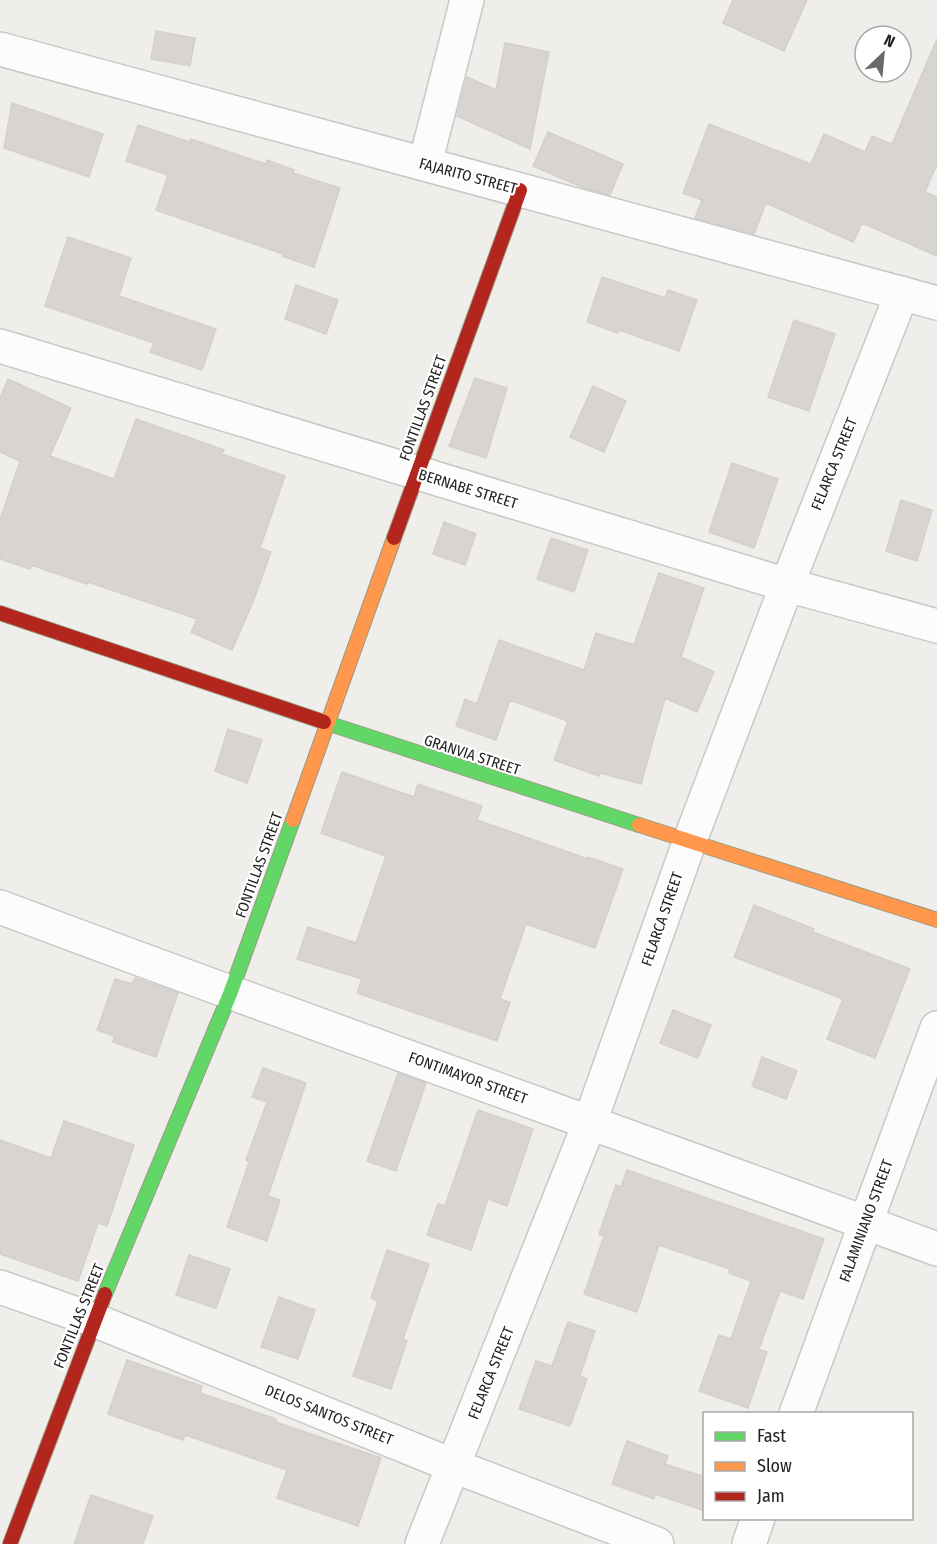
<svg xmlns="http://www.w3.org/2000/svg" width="937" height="1544" viewBox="0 0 937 1544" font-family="'Fira Sans Condensed',sans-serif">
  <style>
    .building { fill: #d7d4d2; stroke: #d3d0cc; stroke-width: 1.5 }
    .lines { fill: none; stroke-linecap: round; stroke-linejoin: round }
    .street-casing { stroke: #c9c8c7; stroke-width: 36 }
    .fast-casing { stroke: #999a82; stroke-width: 16 }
    .slow-casing { stroke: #999a82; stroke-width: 16 }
    .jam-casing { stroke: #999a82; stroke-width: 16 }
    .street { stroke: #fdfcfc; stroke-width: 33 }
    .fast { stroke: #63d668; stroke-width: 14 }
    .slow { stroke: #ff974d; stroke-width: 14 }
    .jam { stroke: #b3261e; stroke-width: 14 }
    .labels { text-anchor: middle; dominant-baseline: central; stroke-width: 4.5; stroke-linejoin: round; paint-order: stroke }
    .street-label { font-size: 15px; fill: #222; stroke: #fff }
  </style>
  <rect width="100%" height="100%" fill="#f0eeeb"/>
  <path class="building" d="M733 0H807L784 51 723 23Z
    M156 31 195 38 190 66 151 59Z
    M937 39V164L925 192 937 197V256L862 223 853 242 766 203 754 234 695 218 702 200 683 193 709 124 811 164 824 134 865 152 872 136 892 144Z
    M505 43 549 52 530 149 457 116 467 77 496 90Z
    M12 103 103 134 89 177 4 148Z
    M138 125 190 142 191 139 266 164 267 160 294 170 293 173 340 188 314 267 282 256 283 254 156 210 168 175 126 161Z
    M548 132 623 164 610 195 584 188 533 166Z
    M68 237 131 258 119 296 216 329 202 370 150 352 154 343 45 306Z
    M602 277 665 298 668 290 697 300 679 351 619 330 618 333 587 322Z
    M296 285 338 300 326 334 285 319Z
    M794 320 835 334 809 411 768 397Z
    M475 378 507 388 486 458 449 446Z
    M8 379 71 408 50 456 114 479 136 419 224 450 222 454 285 476 260 548 271 552 253 602 232 650 191 632 197 619 88 582 87 584 31 565 30 569 0 559V520L20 461 0 452V398Z
    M593 386 626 401 604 452 570 437Z
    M732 463 778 479 754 548 709 532Z
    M901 500 932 510 917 561 886 551Z
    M444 522 476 534 465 565 433 554Z
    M551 538 588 550 574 592 537 579Z
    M659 573 704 588 681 657 714 672 697 712 665 698 641 784 600 773 599 776 554 760 568 721 510 700 496 740 456 726 465 699 477 704 499 640 584 670 596 633 634 645Z
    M228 729 262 740 247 783 215 771Z
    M342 772 414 797 418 784 482 806 477 820 588 859V857L623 869 595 948 526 924 500 999 510 1002 497 1041 357 993 362 979 297 959 308 927 356 943 386 856 321 833Z
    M754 905 814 929 813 932 910 969 875 1058 827 1039 843 999 734 957Z
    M135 978 178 993 156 1057 113 1042 114 1036 97 1030 115 979 132 984Z
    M673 1010 711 1025 698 1058 660 1043Z
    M762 1057 797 1071 786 1099 752 1086Z
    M263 1068 306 1083 268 1196 280 1200 267 1241 227 1227 249 1162 246 1160 267 1102 252 1097Z
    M398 1073 426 1083 396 1171 367 1161Z
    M478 1110 533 1129 507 1206 488 1199 471 1250 427 1235 438 1204 445 1206Z
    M64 1121 134 1145 107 1226 98 1223 78 1281 0 1254V1140L51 1158Z
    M627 1170 824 1239 803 1299 780 1291 759 1349 767 1352 748 1408 699 1391 719 1335 731 1339 751 1281 729 1273 730 1269 659 1245 637 1312 584 1294 604 1236 599 1234 616 1185 621 1187Z
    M387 1250 429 1264 403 1339 407 1341 391 1389 353 1376 378 1301 371 1298Z
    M189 1255 230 1269 216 1308 176 1295Z
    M279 1297 315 1310 298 1359 261 1347Z
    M568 1322 595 1331 580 1376 587 1379 570 1426 519 1409 536 1361 552 1366Z
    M127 1360 202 1386 200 1393 276 1419V1422L381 1458 358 1526 277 1498 287 1470 185 1435 183 1440 108 1414Z
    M627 1441 668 1456 665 1464 705 1477V1511L655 1494 654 1499 612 1484Z
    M91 1495 153 1516 143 1544H74Z"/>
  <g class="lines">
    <defs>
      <path id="street" d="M0 49 937 303
        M425 164 467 0
        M0 346 787 585 937 626
        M0 907C311 1024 625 1134 937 1249
        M0 1287 94 1320 454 1466 657 1544
        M796 1414 937 1028
        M422 1544 590 1122 689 843 787 585 902 293
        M749 1544 758 1518"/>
      <path id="fast" d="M324 722 639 825
        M105 1294 230 994 293 820"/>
      <path id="slow" d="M293 820 394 538
        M639 825 937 920"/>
      <path id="jam" d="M394 538 520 190
        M0 613 324 722
        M10 1544 105 1294"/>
    </defs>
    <use href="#street" class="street-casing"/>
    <use href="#fast" class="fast-casing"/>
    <use href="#slow" class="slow-casing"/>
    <use href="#jam" class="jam-casing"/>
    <use href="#street" class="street"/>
    <use href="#fast" class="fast"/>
    <use href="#slow" class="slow"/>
    <use href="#jam" class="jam"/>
  </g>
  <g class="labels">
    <g class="street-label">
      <text transform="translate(468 176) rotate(15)">FAJARITO STREET</text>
      <text transform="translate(423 408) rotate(-70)">FONTILLAS STREET</text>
      <text transform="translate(834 464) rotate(-68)">FELARCA STREET</text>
      <text transform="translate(468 489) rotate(17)">BERNABE STREET</text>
      <text transform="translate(472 755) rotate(18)">GRANVIA STREET</text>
      <text transform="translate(259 865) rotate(-70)">FONTILLAS STREET</text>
      <text transform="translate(662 919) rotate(-71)">FELARCA STREET</text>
      <text transform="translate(468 1078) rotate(20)">FONTIMAYOR STREET</text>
      <text transform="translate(866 1221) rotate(-70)">FALAMINIANO STREET</text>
      <text transform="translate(79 1316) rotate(-68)">FONTILLAS STREET</text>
      <text transform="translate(491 1373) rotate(-68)">FELARCA STREET</text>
      <text transform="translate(329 1415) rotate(22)">DELOS SANTOS STREET</text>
    </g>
  </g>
  <rect x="703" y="1412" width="210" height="108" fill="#ffffff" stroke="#a7a7a7" stroke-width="1.5"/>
  <rect x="715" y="1432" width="30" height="9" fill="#63d668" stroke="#a7a7a7" stroke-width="1.5"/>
  <text x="757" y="1442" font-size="18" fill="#222222">Fast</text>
  <rect x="715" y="1462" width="30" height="9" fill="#ff974d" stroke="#a7a7a7" stroke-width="1.5"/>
  <text x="757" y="1472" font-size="18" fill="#222222">Slow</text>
  <rect x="715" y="1492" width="30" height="9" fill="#b3261e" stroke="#a7a7a7" stroke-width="1.5"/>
  <text x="757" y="1502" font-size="18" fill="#222222">Jam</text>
  <g transform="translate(883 54) rotate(26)"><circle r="28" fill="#ffffff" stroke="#a7a7a7" stroke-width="1.5"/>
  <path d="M0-4.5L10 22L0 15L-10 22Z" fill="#6a6968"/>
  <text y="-9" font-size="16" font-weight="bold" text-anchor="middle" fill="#222222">N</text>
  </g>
</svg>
